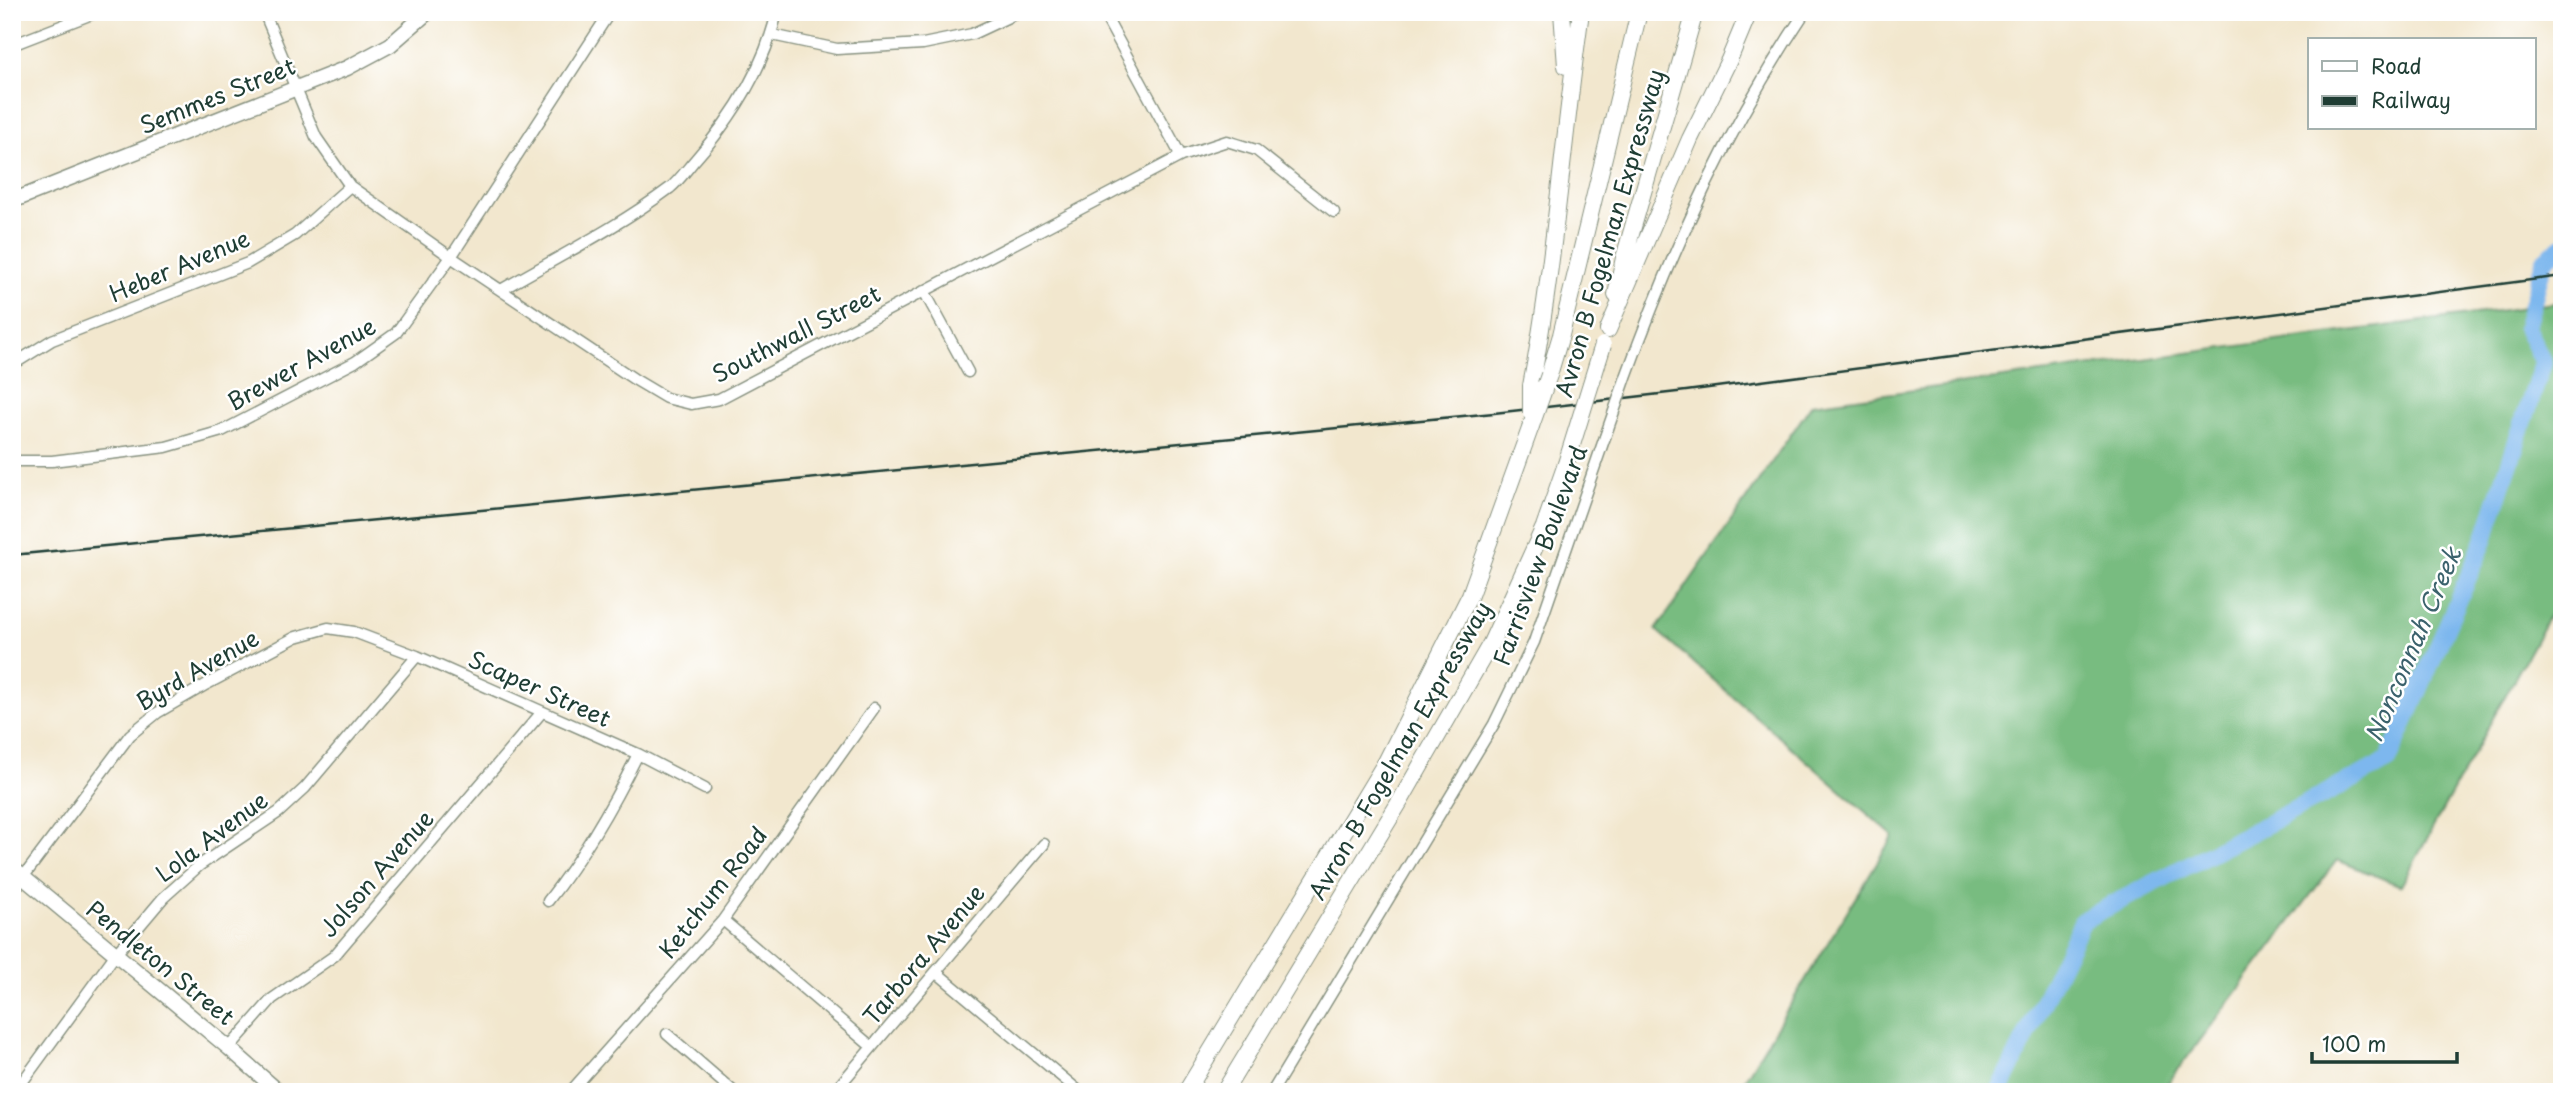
<svg xmlns="http://www.w3.org/2000/svg" width="2574" height="1104" viewBox="0 0 2574 1104" font-family="'Playpen Sans',sans-serif">
  <style>
    .forest { fill: #78bc80; stroke: #4c7c5a; stroke-width: 2 }
    .lines { fill: none; stroke-linecap: round; stroke-linejoin: round }
    .river { stroke: #7db7ee; stroke-width: 18 }
    .minor-casing { stroke: #889281; stroke-width: 13 }
    .major-casing { stroke: #889281; stroke-width: 17 }
    .highway-casing { stroke: #889281; stroke-width: 18 }
    .minor { stroke: #fff; stroke-width: 10 }
    .major { stroke: #fff; stroke-width: 14 }
    .highway { stroke: #fff; stroke-width: 16 }
    .rail { stroke: #1f3d34; stroke-width: 2.5 }
    .minor-bridge-casing { stroke: #889281; stroke-width: 13; stroke-linecap: butt }
    .highway-bridge-casing { stroke: #889281; stroke-width: 18; stroke-linecap: butt }
    .minor-bridge { stroke: #fff; stroke-width: 10 }
    .highway-bridge { stroke: #fff; stroke-width: 16 }
    .labels { text-anchor: middle; dominant-baseline: central; stroke-width: 5; stroke-linejoin: round; paint-order: stroke }
    .street-label { font-size: 23px; fill: #1f3d34; stroke: #fff }
    .water-label { font-size: 24px; font-style: italic; fill: #3b626c; stroke: #fff }
  </style>
  <rect width="100%" height="100%" fill="#fff"/>
  <filter id="ink" filterUnits="userSpaceOnUse"><feTurbulence type="fractalNoise" baseFrequency=".0143" numOctaves="2"/><feDisplacementMap in="SourceGraphic" scale="14" xChannelSelector="R" yChannelSelector="G"/><feConvolveMatrix kernelMatrix="1 2 1 2 8 2 1 2 1" color-interpolation-filters="sRGB"/></filter>
  <filter id="wash" filterUnits="userSpaceOnUse"><feTurbulence type="fractalNoise" baseFrequency=".00686" numOctaves="4" result="noise"/><feDisplacementMap in="SourceGraphic" scale="28" xChannelSelector="R" yChannelSelector="G"/><feGaussianBlur stdDeviation="1.57" result="paint"/><feColorMatrix in="noise" values="0 0 0 0 0 0 0 0 0 0 0 0 0 0 0 0 0 1.4 0 .05"/><feComposite in="paint" operator="in"/></filter>
  <g filter="url(#wash)">
    <rect width="100%" height="100%" fill="#f2e7ce"/>
    <path class="forest" d="M2562 302V592L2401 886 2337 860 2161 1092H1737L1893 836 1656 630 1812 404Z"/>
    <g class="lines">
      <path class="river" d="M1999 1092 2083 920 2388 761 2483 543 2543 363 2526 327 2544 261 2562 246"/>
    </g>
  </g>
  <g filter="url(#ink)">
    <g class="lines">
      <defs>
        <path id="minor" d="M264 12 316 137 350 186 451 257 634 379 666 398 691 404 719 399 1181 156 1227 141 1256 150 1334 212
          M1103 12 1181 156
          M772 35 837 49 923 44 972 34 1019 12
          M12 45 97 12
          M501 290C558 257 618 227 670 188 680 180 687 169 695 160 733 117 764 69 777 12
          M924 291 968 372
          M12 365 52 340 248 263 295 235 350 186
          M1626 377C1673 247 1728 127 1805 12
          M12 458 18 461H52L166 447 222 431 355 362 396 333 451 257 610 12
          M12 892 130 735 157 713 207 684 296 637 328 628 354 632 417 656 638 754 705 789
          M548 901C584 855 612 807 638 754
          M723 920 872 1047
          M936 972 1080 1092
          M667 1034 734 1092
          M229 1048 272 999 334 956 542 712
          M15 1092 115 955 163 898 200 865 279 812 305 788 417 656
          M570 1092 723 920 874 708
          M834 1092 1044 844
          M1272 1092 1494 724 1534 642 1605 437"/>
        <path id="major" d="M12 201 347 68 390 45 428 12
          M12 868 229 1048 279 1092"/>
        <path id="highway" d="M1562 12 1566 66
          M1616 295 1624 258 1695 12
          M1608 330 1690 139 1729 60 1749 12
          M1549 375 1561 335 1639 12
          M1531 386C1555 262 1563 137 1581 12
          M1186 1092 1386 762 1470 595 1531 426
          M1224 1092 1402 798 1491 643 1544 527 1566 464"/>
      </defs>
      <use href="#minor" class="minor-casing"/>
      <use href="#major" class="major-casing"/>
      <use href="#highway" class="highway-casing"/>
      <use href="#minor" class="minor"/>
      <use href="#major" class="major"/>
      <use href="#highway" class="highway"/>
      <path class="rail" d="M12 555 1494 413 1686 391 2562 276"/>
      <defs>
        <path id="minor-bridge" d="M1605 437 1626 377"/>
        <path id="highway-bridge" d="M1531 413V386
          M1531 426 1549 375
          M1566 464 1603 345"/>
      </defs>
      <use href="#minor-bridge" class="minor-bridge-casing"/>
      <use href="#highway-bridge" class="highway-bridge-casing"/>
      <use href="#minor-bridge" class="minor-bridge"/>
      <use href="#highway-bridge" class="highway-bridge"/>
    </g>
  </g>
  <g class="labels">
    <g class="street-label">
      <text transform="translate(217 95) rotate(-22)">Semmes Street</text>
      <text transform="translate(1609 233) rotate(-74)">Avron B Fogelman Expressway</text>
      <text transform="translate(179 265) rotate(-23)">Heber Avenue</text>
      <text transform="translate(796 333) rotate(-27)">Southwall Street</text>
      <text transform="translate(301 363) rotate(-29)">Brewer Avenue</text>
      <text transform="translate(1539 555) rotate(-70)">Farrisview Boulevard</text>
      <text transform="translate(197 669) rotate(-30)">Byrd Avenue</text>
      <text transform="translate(540 688) rotate(24)">Scaper Street</text>
      <text transform="translate(1399 750) rotate(-60)">Avron B Fogelman Expressway</text>
      <text transform="translate(211 836) rotate(-37)">Lola Avenue</text>
      <text transform="translate(376 873) rotate(-49)">Jolson Avenue</text>
      <text transform="translate(712 892) rotate(-52)">Ketchum Road</text>
      <text transform="translate(923 954) rotate(-50)">Tarbora Avenue</text>
      <text transform="translate(161 962) rotate(39)">Pendleton Street</text>
    </g>
    <g class="water-label">
      <text transform="translate(2412 644) rotate(-67)">Nonconnah Creek</text>
    </g>
  </g>
  <rect width="2574" height="1104" fill="none" stroke="#fff" stroke-width="42"/>
  <rect x="2308" y="38" width="228" height="91" fill="#ffffff" stroke="#a5b1ae" stroke-width="2"/>
  <rect x="2322" y="61" width="35" height="10" fill="#ffffff" stroke="#a5b1ae" stroke-width="2"/>
  <text x="2371" y="74" font-size="21" fill="#1f3d34">Road</text>
  <rect x="2322" y="96" width="35" height="10" fill="#1f3d34" stroke="#a5b1ae" stroke-width="2"/>
  <text x="2371" y="108" font-size="21" fill="#1f3d34">Railway</text>
  <path d="M2312 1052v10h145v-10" fill="none" stroke="#1f3d34" stroke-width="3.5"/>
  <text x="2322" y="1052" font-size="21" fill="#1f3d34" stroke="#ffffff" stroke-width="5" paint-order="stroke">100 m</text>
</svg>
